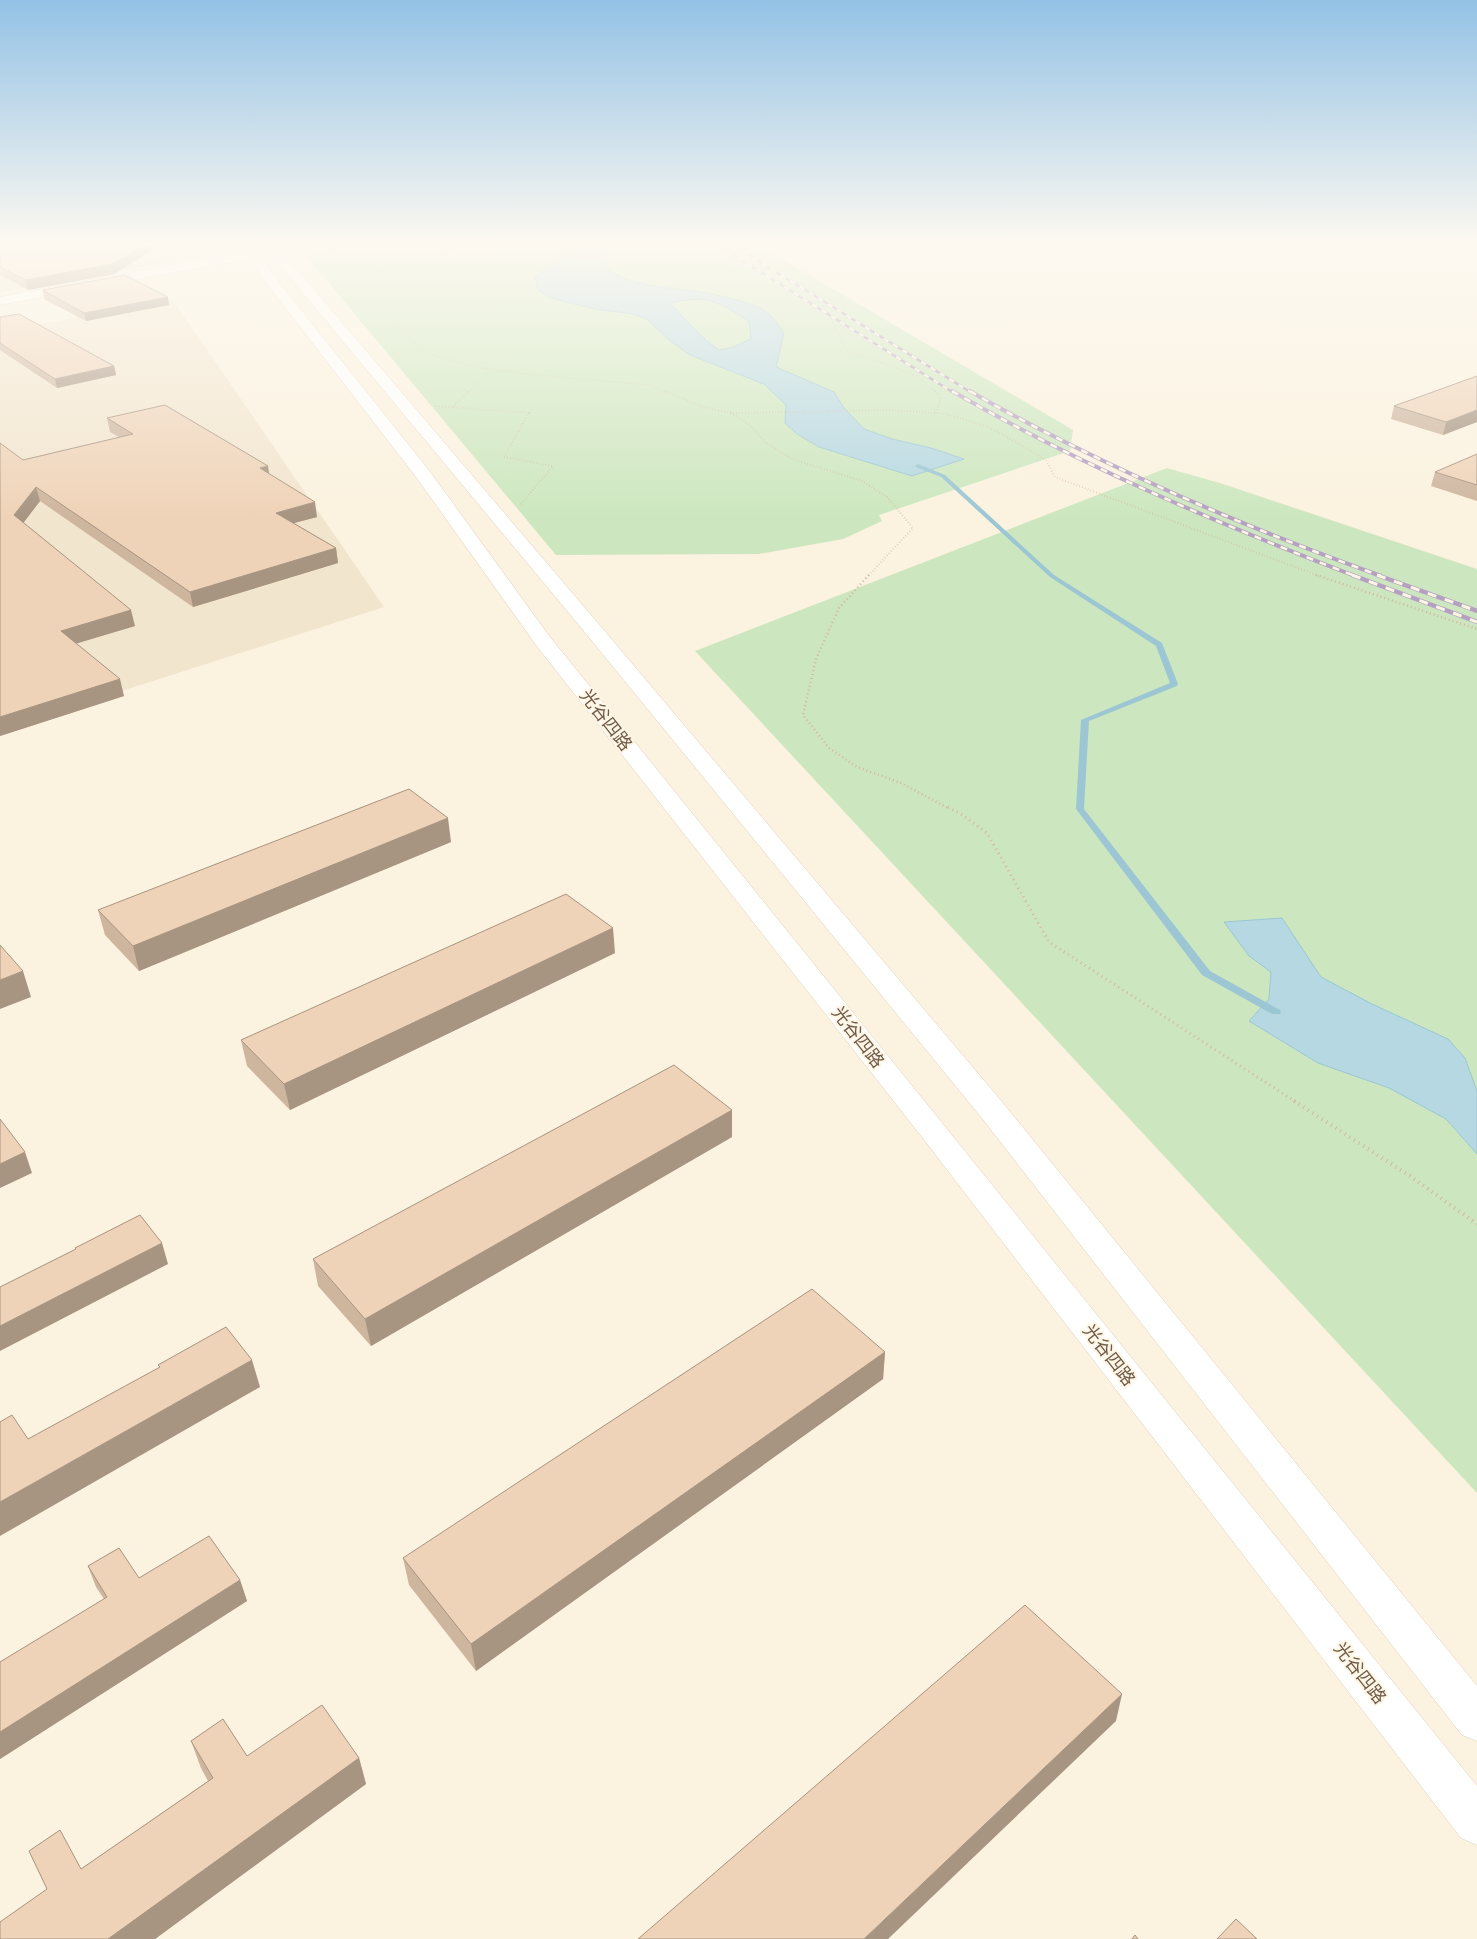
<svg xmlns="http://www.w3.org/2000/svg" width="1477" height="1939" viewBox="0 0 1477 1939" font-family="Cabin,'Noto Sans SC',sans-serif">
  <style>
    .residential { fill: #f2e5ce }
    .green { fill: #cce7bf }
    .water { fill: #b5d8e2; stroke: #9cc6d4; fill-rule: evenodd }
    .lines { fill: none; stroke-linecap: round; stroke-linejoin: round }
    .stream { fill: #9cc6d4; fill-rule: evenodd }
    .secondary-casing { stroke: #dfceb7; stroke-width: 1 }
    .path-far4 { stroke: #d3b69c; stroke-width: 1; stroke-dasharray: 0.5 2; stroke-linecap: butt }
    .path-far3 { stroke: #d3b69c; stroke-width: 2; stroke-dasharray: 0.5 2.5; stroke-linecap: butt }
    .path-far2 { stroke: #d3b69c; stroke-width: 2.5; stroke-dasharray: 1 3; stroke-linecap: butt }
    .path-far1 { stroke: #d3b69c; stroke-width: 3; stroke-dasharray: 1 4; stroke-linecap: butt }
    .path { stroke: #d3b69c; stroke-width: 4; stroke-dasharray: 1 4.5; stroke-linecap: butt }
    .secondary { fill: #fff; fill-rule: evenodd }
    .rail-far2-casing { stroke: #b5a0c2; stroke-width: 2.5 }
    .rail-far1-casing { stroke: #b5a0c2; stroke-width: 4 }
    .rail-casing { stroke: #b5a0c2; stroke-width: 4.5 }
    .rail-far2 { stroke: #fef6e5; stroke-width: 2; stroke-dasharray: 5.5; stroke-linecap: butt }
    .rail-far1 { stroke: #fef6e5; stroke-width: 2.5; stroke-dasharray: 7; stroke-linecap: butt }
    .rail { stroke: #fef6e5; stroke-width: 3; stroke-dasharray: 9; stroke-linecap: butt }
    .wall { fill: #ceb59e }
    .shaded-wall { fill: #a79481 }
    .building { fill: #efd3b8; stroke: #a79481 }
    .labels { text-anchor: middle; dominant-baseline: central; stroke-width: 4; stroke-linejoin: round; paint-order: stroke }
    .street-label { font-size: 18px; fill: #6f5a48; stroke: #fef6e5 }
  </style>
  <rect width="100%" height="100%" fill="#fbf2df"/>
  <path class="residential" d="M0 246H212L218 254 0 292Z
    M172 299 384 607 0 730V332Z"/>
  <path class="green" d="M298 246H760L1073 430 1070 451 879 515 882 521 843 539 759 554 556 555Z
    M1167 468 1223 484 1477 569V1493L695 651Z"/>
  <path class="water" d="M580 246H608L604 262C617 287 676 288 701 292 715 294 748 302 761 308 771 314 778 324 784 333L776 367 834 392 844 408 864 429 892 439 931 448 964 459 912 476 819 447 797 434 785 423 786 405 764 384 690 355 669 340 648 320 634 314 595 309 550 298 538 290 535 277ZM696 299C716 299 733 311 749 321L751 339 731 348 719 350C701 338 686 320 671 304L674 302Z
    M1282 918 1321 977 1372 1004 1448 1039 1465 1058 1477 1091V1154L1446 1119 1389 1088 1318 1063 1249 1021 1269 999 1271 972 1249 956 1224 922Z"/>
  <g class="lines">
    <path class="stream" d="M918 464 945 475 1054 575 1162 643 1178 684 1177 686 1089 721 1084 809 1210 971 1280 1010 1281 1012 1280 1014H1272L1202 975 1076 809 1081 720 1170 683 1156 646 1050 577 941 477 916 467 915 466Z"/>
    <defs>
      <path id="secondary" d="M242 246H254L258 252 267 251 264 246H277L597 622 1003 1103 1477 1686V1741L1462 1735 981 1117 583 630 273 257 262 258 273 275 428 469 550 637 1477 1786V1845L1461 1838 925 1141 536 645 416 477 264 280 251 260 213 265 0 305V297L213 257 247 253Z"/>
    </defs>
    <use href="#secondary" class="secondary-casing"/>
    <path class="path-far4" d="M330 246C344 267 367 269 390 273
      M471 246C438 253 384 259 376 299L415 344 435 356 475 367 526 374 650 385 668 393
      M702 246 712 260 724 268 814 302 831 319 847 351C874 361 917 370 936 393
      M468 393 491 370"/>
    <path class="path-far3" d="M665 391 703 407 731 413 892 410 946 414 988 427 1016 442 1046 460 1055 477 1319 576
      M935 391 941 399 935 413
      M436 406 529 413 504 457 553 466 520 505
      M453 407 469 391
      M731 413 750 425 765 442 792 459 862 481 887 497 913 528 868 576"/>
    <path class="path-far2" d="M869 575 839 608 816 659 803 715 829 748 857 767 901 783 950 809
      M1316 575 1477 629"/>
    <path class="path-far1" d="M948 807 964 816 987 833 1049 942 1296 1102"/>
    <path class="path" d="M1294 1101 1410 1176 1477 1224"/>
    <use href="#secondary" class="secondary"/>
    <defs>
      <path id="rail-far2" d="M719 246 954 393
        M734 246 972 393"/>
      <path id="rail-far1" d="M952 391C1081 466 1217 523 1355 576
        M970 391C1003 411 1037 428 1071 445 1171 495 1275 538 1381 576"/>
      <path id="rail" d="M1352 575 1477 622
        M1377 575 1477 611"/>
    </defs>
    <use href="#rail-far2" class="rail-far2-casing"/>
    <use href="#rail-far1" class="rail-far1-casing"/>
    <use href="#rail" class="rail-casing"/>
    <use href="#rail-far2" class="rail-far2"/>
    <use href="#rail-far1" class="rail-far1"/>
    <use href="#rail" class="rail"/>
  </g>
  <path class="wall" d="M0 246 157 247 114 274 28 290 0 275Z
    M43 290 169 305 86 321 44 299Z
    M0 317 114 366 116 375 57 388 0 350Z
    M1477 376V422L1443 435 1391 419 1394 406Z
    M107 418 269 474 317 517 294 523 336 548 338 563 193 607 40 501 23 523 135 626 76 643 124 696 0 736 23 460 119 437 110 432Z
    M1477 454V501L1431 486 1435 472Z
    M451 842 139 971 105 935 98 910Z
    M615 953 290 1110 247 1066 241 1040Z
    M732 1137 371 1346 318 1286 313 1259Z
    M885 1352 883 1379 476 1671 409 1585 403 1558Z
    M88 1566 139 1578 240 1580 247 1601 0 1759V1662L104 1599 96 1587Z
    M191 1741 247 1756 359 1758 366 1784 155 1939H0L81 1869 208 1781 201 1768Z"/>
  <path class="shaded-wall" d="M142 246H157V247L114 274 28 290 26 280Z
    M168 297 169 305 86 321 84 313Z
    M114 366 116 375 57 388 55 379Z
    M1477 410V422L1443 435 1446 422Z
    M268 466 270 480 260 468Z
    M36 487 40 501 18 530 14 515Z
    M315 502 317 517 279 527 276 513Z
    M336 548 338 563 193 607 190 592Z
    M131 610 135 626 65 647 61 631Z
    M120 679 124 696 0 736V717Z
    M448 818 451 842 139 971 133 946Z
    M613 928 615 953 290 1110 284 1084Z
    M23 971 31 997 0 1009V980Z
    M732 1110V1137L371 1346 365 1319Z
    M25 1152 32 1173 0 1188V1164Z
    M162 1243 168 1264 0 1351V1326Z
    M885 1352 883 1379 476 1671 471 1644Z
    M252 1360 260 1387 0 1536V1502Z
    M240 1580 247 1601 0 1759V1732Z
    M1122 1694 1116 1721 888 1939H864Z
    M359 1758 366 1784 155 1939H108Z"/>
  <path class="building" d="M0 246H142L112 264 26 280 0 267Z
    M125 275 168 297 84 313 43 290Z
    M19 314 114 366 55 379 0 343V317Z
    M1477 376V410L1446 422 1394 406Z
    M165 405 268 466 260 468 315 502 276 513 336 548 190 592 36 487 14 515 131 610 61 631 120 679 0 717V443L23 460 133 434 107 418Z
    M1477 454V485L1435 472Z
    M409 789 448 818 133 946 98 910Z
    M566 894 613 928 284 1084 241 1040Z
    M0 945 23 971 0 980Z
    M674 1065 732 1110 365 1319 313 1259Z
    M0 1119 25 1152 0 1164Z
    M140 1215 162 1243 0 1326V1287L76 1249 75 1248Z
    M812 1289 885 1352 471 1644 403 1558Z
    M226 1327 252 1360 0 1502V1422L12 1415 28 1439 160 1367 158 1365Z
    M209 1536 240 1580 0 1732V1662L107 1597 88 1566 119 1548 139 1578Z
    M1025 1605 1122 1694 864 1939H638Z
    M322 1705 359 1758 108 1939H0V1922L47 1889 29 1851 60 1830 81 1869 213 1778 191 1741 223 1719 247 1756Z
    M1236 1919 1257 1939H1217Z
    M1135 1935 1138 1939H1132Z"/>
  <linearGradient id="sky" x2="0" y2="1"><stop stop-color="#93c2e6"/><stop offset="0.47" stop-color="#fdf9f1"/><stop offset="1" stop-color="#fdf9f1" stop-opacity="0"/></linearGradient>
  <rect width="1477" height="518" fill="url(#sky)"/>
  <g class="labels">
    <g class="street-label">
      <text transform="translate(606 720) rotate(52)">光谷四路</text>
      <text transform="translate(858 1037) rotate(52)">光谷四路</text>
      <text transform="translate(1109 1355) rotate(52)">光谷四路</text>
      <text transform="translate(1360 1673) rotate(52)">光谷四路</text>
    </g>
  </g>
</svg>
